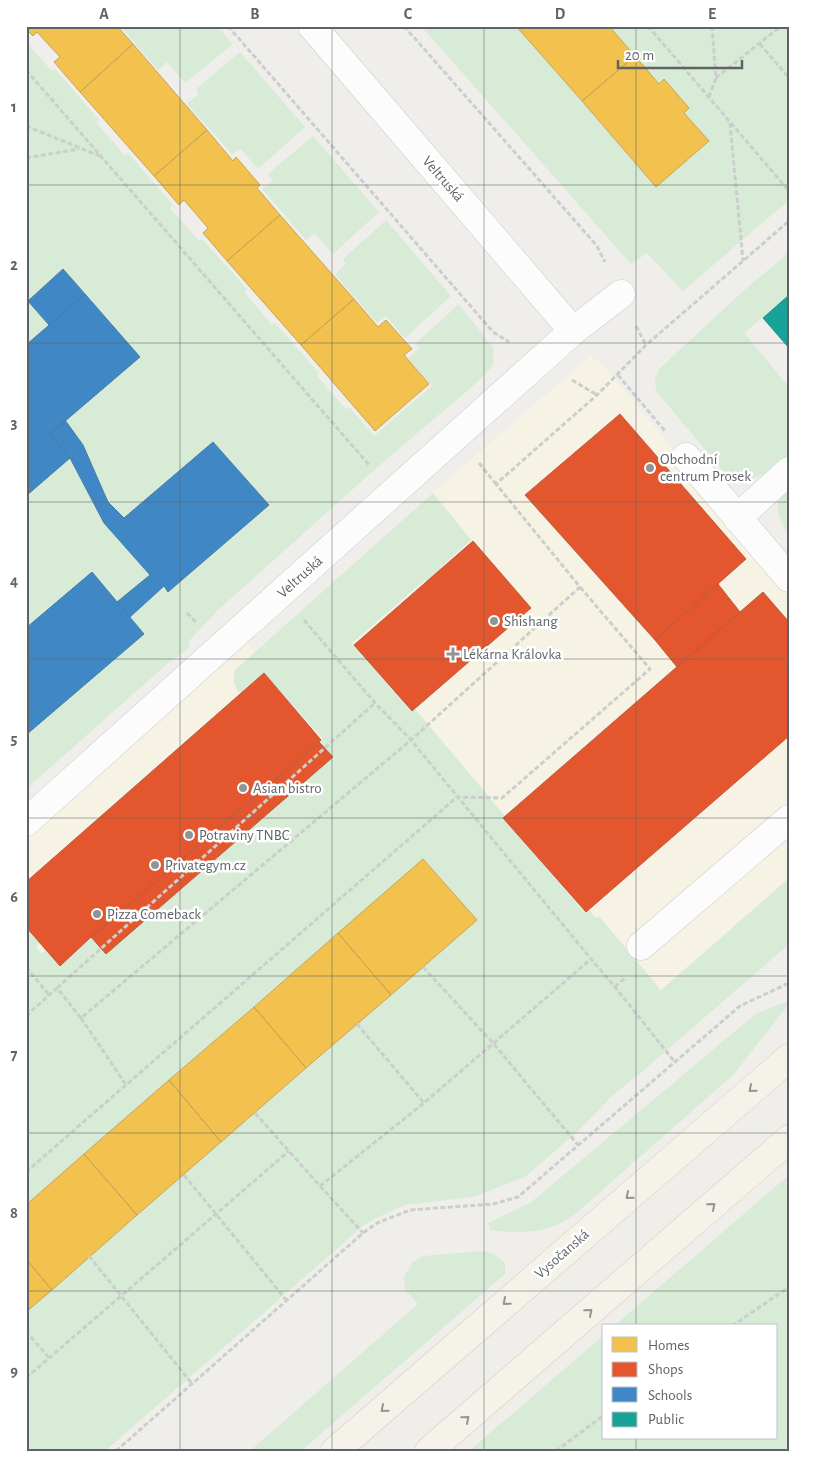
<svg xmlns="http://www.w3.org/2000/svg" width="815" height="1477" viewBox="0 0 815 1477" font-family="'Alegreya Sans',sans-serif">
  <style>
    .commercial { fill: #f7f3e4 }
    .green { fill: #d8ebd6 }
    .homes { fill: #f2c14e; stroke: #c6a556 }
    .shops { fill: #e4572e; stroke: #bc5b3f }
    .schools { fill: #3f88c5; stroke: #497da9 }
    .public { fill: #17a398; stroke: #2d908a }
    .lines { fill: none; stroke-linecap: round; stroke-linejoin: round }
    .minor-casing { stroke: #cbcccc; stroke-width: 29 }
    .major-casing { stroke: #d7ceb8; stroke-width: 29 }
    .path { stroke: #cacfcc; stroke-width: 3; stroke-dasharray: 5 2.5; stroke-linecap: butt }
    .minor { stroke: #fdfcfc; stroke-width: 28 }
    .major { stroke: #f4f2e9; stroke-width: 28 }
    .oneway { stroke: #939595 }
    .grid { fill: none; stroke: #5f6368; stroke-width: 1; stroke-opacity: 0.55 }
    .poi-dot { fill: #919496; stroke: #fff; stroke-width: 2 }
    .labels { text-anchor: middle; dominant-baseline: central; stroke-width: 5; stroke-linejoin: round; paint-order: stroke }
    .street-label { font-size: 15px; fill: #5f6368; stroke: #fff }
    .poi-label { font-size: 15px; fill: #5f6368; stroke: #fff; text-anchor: start }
    .neatline { fill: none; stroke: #5f6368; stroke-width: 2 }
    .grid-label { font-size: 16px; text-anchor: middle; font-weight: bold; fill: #5f6368 }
  </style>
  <rect width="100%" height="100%" fill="#efeeea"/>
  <path class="commercial" d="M590 356 605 367 789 590V878L661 990 584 912 503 818 481 786 415 710 410 711 352 643 471 540 433 493Z
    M246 641 342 756 70 991 26 940V836Z"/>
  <path class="green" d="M120 26H217L233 44 185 83 167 62 158 70Z
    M421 26H516L656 187 708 141 684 113 689 108 664 79 659 84 609 26H789V200L683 291 647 253 631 264Z
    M26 42 52 71 55 69 99 120 96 122 125 156 128 153 173 205 170 208 199 241 202 239 247 289 244 292 272 325 275 323 319 373 317 376 346 409 349 407 374 436 432 386 408 358 419 349 415 344 459 304 494 349 493 365 481 379 381 464 218 610 190 640 189 647 180 655 168 663 26 789V735L143 634 130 617 164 586 169 591 269 505 213 443 124 518 108 502 83 445 65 420 139 357 63 269 28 301 49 325 26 345Z
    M240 52 305 127 258 169 241 149 232 154 187 104 199 94 196 89Z
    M313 136 379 212 333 254 314 233 306 240 262 189 273 180 268 174Z
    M386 220 451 296 405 338 386 316 377 323 335 274 346 264 343 259Z
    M789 252V295L744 333 789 387V454C776 466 759 482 739 480 735 480 729 475 725 473L656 391 655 380 659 369 740 294Z
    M70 458 104 523 150 575 117 602 91 572 26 628V496Z
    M789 486V534C781 525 774 507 780 495 782 492 786 488 789 486Z
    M433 493 471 540 440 568 442 570 428 583 425 580 352 643 410 711 415 709 505 816 503 818 584 912 588 909 596 918 599 916 661 990 789 878V944L643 1071 613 1095 578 1131 525 1177 473 1197 405 1205 374 1219 363 1226 105 1451H26V1312L477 920 423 859 26 1205V928L40 944 36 947 41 953 46 950 60 966 91 937 106 954 321 740 322 738 264 673 240 693C233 688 233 677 235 670Z
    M789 1001V1004L733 1075 574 1215C547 1234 521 1234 490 1230L488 1223 530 1203 757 1013Z
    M789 1175V1451H469L604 1335V1438H776V1326H614Z
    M483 1251C492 1253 498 1256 505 1263V1274L301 1451H250L418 1304 405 1290 404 1276 413 1262 423 1256Z"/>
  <path class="homes" d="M26 26H117L133 44 80 92 54 62 60 57 37 32 33 36 26 29Z
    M516 26H609L635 56 582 101Z
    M133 44 207 130 154 176 80 92Z
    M635 56 659 84 664 79 689 108 684 113 709 141 656 187 582 101Z
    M207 130 233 161 236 157 260 185 257 188 280 215 227 261 203 233 208 228 184 200 179 205 154 176Z
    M280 215 354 299 301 345 227 261Z
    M354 299 378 327 386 320 412 349 404 355 429 384 375 431 301 345Z
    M423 859 477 920 391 995 338 933Z
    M338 933 391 995 306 1068 254 1007Z
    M254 1007 306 1068 221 1142 169 1080Z
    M169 1080 221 1142 137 1215 84 1154Z
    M84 1154 137 1215 52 1290 26 1259V1205Z
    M26 1259 52 1290 26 1312Z"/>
  <path class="shops" d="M620 414 746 559 655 640 525 495Z
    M473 541 531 608 412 711 354 645Z
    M718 584 740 612 677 667 655 640Z
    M763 592 789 622V736L586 912 503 818Z
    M264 673 321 740 91 937 60 966 26 927V882Z
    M319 742 333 757 106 954 91 937Z"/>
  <path class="schools" d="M63 269 85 294 49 325 28 301Z
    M85 294 140 357 50 434 70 458 26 496V345Z
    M65 420 83 445 108 502 124 518 213 442 269 505 168 592 164 586 130 617 117 602 150 575 104 523 70 458 50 434Z
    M92 572 144 634 26 735V628Z"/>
  <path class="public" d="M789 295V348L763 318Z"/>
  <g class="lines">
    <defs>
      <path id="minor" d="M312 26 573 331
        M686 457 789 578
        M737 518 789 471
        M26 822 573 331 621 294
        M641 946 789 819"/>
      <path id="major" d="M335 1451 789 1058
        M429 1451 789 1139"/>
    </defs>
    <use href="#minor" class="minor-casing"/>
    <use href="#major" class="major-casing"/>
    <path class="path" d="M228 26 493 332 509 342
      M404 26 597 246 605 262
      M648 26 789 191
      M760 44 789 78
      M26 70 370 466
      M716 78 781 26
      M709 97 716 78 712 26
      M730 123 743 261
      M26 126 100 156
      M26 158 79 149
      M636 326 646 345
      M618 375 665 431
      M572 380 597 395
      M479 463 496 484
      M187 613 196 622
      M304 620 375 703 411 740 591 959 615 987 674 1061
      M26 967 50 996
      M423 967 493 1043 578 1145
      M615 987 626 977
      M57 988 375 703
      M26 1016 57 988 81 1018 411 740 580 587 496 484 597 395 646 345 789 221
      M81 1018 126 1085
      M357 1024 424 1103
      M255 1113 320 1186 424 1103 591 959
      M26 1172 457 797 502 798 650 669 580 587
      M184 1175 287 1301
      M320 1186 363 1233
      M89 1256 193 1385
      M732 1326 789 1287
      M26 1331 49 1358
      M26 1378 289 1151
      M116 1451 363 1233 377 1223 410 1210 493 1204 518 1197 740 1006 789 983
      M556 1451 604 1415"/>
    <use href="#minor" class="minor"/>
    <use href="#major" class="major"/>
  </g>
  <defs><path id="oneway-chevron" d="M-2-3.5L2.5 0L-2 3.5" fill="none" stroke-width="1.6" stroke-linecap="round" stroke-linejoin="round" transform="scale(1.25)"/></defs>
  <g class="oneway">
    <use href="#oneway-chevron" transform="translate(752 1089) rotate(139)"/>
    <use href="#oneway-chevron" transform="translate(629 1196) rotate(139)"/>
    <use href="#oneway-chevron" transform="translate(712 1206) rotate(-41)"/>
    <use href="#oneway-chevron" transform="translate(506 1302) rotate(139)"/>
    <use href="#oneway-chevron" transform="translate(589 1312) rotate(-41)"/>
    <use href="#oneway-chevron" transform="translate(384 1409) rotate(139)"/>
    <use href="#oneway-chevron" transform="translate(466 1419) rotate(-41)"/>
  </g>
  <path class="grid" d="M180 26V1451M332 26V1451M484 26V1451M636 26V1326M26 185H789M26 343H789M26 502H789M26 659H789M26 818H789M26 976H789M26 1133H789M26 1291H789M636 1438V1451"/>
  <g class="poi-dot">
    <circle cx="650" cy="468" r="5"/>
    <circle cx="494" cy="621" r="5"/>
    <path d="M450.5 646.5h5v5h5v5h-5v5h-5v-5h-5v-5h5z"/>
    <circle cx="243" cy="788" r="5"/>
    <circle cx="189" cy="835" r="5"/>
    <circle cx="155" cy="865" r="5"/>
    <circle cx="97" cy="914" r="5"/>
  </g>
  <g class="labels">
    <g class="street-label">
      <text transform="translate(443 179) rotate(49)">Veltruská</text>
      <text transform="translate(300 577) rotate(-42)">Veltruská</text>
      <text transform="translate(562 1254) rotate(-41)">Vysočanská</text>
    </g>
    <g class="poi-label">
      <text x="660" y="459">Obchodní<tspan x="660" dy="17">centrum Prosek</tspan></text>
      <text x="504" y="621">Shishang</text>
      <text x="463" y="654">Lékárna Královka</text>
      <text x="253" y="788">Asian bistro</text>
      <text x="199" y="835">Potraviny TNBC</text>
      <text x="165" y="865">Privategym.cz</text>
      <text x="107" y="914">Pizza Comeback</text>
    </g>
  </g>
  <rect width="815" height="1477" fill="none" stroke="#ffffff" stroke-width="55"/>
  <rect x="602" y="1324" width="175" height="115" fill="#ffffff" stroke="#bfc1c3"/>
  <rect x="612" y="1337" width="25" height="15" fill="#f2c14e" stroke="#bfc1c3"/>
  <text x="648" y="1350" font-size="15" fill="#5f6368">Homes</text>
  <rect x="612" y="1362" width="25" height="15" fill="#e4572e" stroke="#bfc1c3"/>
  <text x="648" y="1374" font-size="15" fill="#5f6368">Shops</text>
  <rect x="612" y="1387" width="25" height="15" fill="#3f88c5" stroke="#bfc1c3"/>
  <text x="648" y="1400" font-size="15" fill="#5f6368">Schools</text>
  <rect x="612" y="1412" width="25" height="15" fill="#17a398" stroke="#bfc1c3"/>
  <text x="648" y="1424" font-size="15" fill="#5f6368">Public</text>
  <path d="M618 60v8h124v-8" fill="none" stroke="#5f6368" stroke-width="2.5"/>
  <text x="625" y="60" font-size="15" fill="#5f6368" stroke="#ffffff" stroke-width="4" paint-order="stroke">20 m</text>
  <rect x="28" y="28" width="760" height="1422" class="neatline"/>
  <g class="grid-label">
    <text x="104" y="19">A</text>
    <text x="255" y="19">B</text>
    <text x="408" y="19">C</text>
    <text x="560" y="19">D</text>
    <text x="712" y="19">E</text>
    <text x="14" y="112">1</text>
    <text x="14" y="270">2</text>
    <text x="14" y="428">3</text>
    <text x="14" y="586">4</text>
    <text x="14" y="744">5</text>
    <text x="14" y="902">6</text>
    <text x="14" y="1060">7</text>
    <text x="14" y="1218">8</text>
    <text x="14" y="1376">9</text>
  </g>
</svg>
